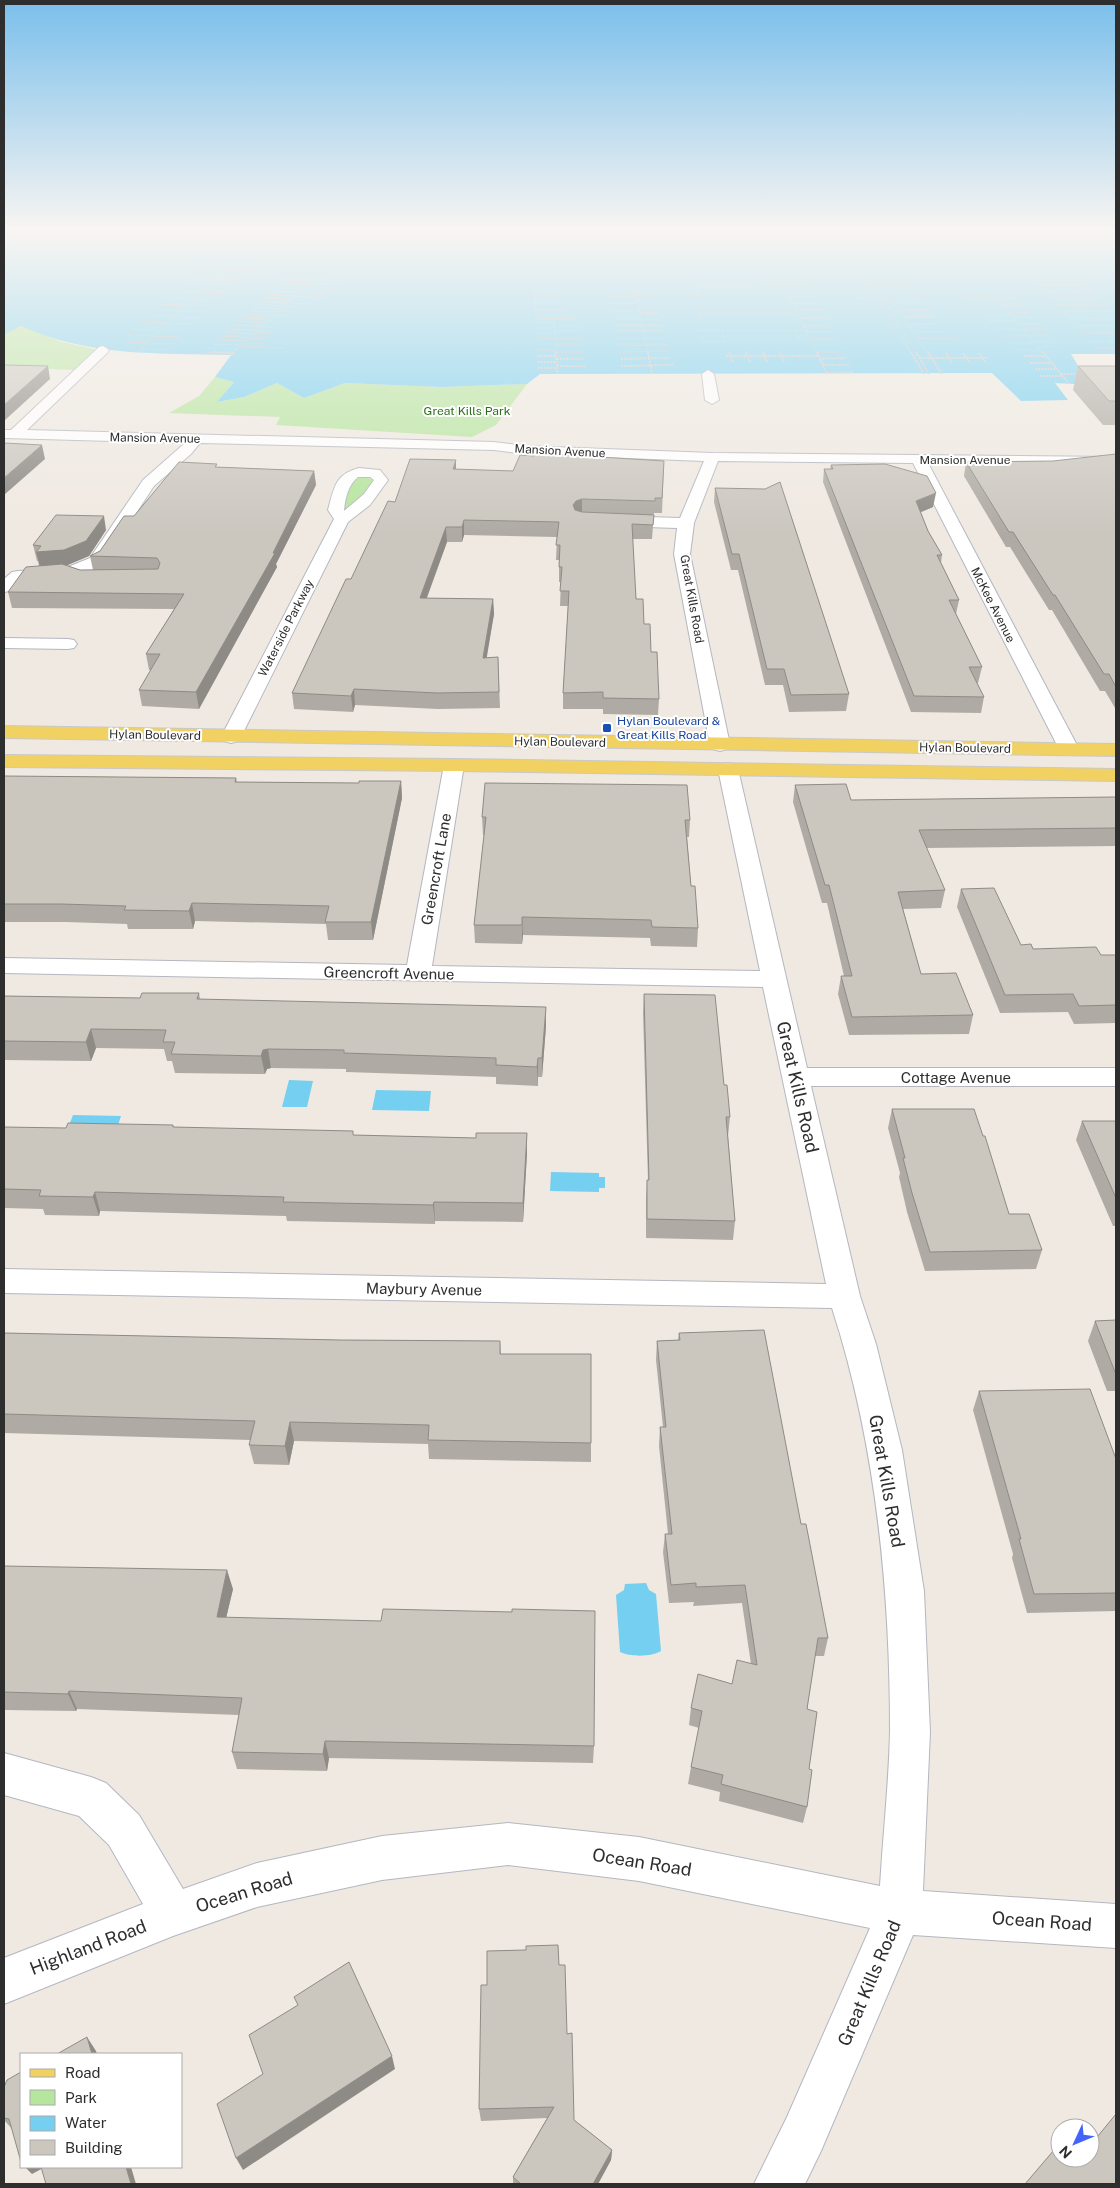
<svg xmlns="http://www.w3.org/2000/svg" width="1120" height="2188" viewBox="0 0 1120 2188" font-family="'Public Sans',sans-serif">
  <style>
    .green { fill: #b6e59e }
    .water { fill: #75cff0 }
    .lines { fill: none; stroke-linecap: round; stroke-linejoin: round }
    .minor-casing { stroke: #b4b7c1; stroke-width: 2 }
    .major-casing { stroke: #c9c9c9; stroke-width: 2 }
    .path-far1 { stroke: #c9c9c9; stroke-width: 1; stroke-dasharray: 1 1; stroke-linecap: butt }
    .path { stroke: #c9c9c9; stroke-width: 2; stroke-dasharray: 2 1; stroke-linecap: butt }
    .minor { fill: #fff; fill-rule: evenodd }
    .major { fill: #f2d163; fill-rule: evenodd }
    .wall { fill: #afaba4 }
    .shaded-wall { fill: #8e8b86 }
    .building { fill: #cbc7bf; stroke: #8e8b86 }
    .transit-dot { fill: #1a4fb4; stroke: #fff; stroke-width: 2 }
    .labels { text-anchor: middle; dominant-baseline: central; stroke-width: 4; stroke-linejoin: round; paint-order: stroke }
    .far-park-label { font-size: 12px; fill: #2c6e1b; stroke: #fff }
    .far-street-label { font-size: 12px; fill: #2e2e2e; stroke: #fff }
    .far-transit-label { font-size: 12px; fill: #164399; stroke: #fff; text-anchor: start }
    .street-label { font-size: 15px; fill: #2e2e2e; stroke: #fff }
    .near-street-label { font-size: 18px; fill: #2e2e2e; stroke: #fff }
  </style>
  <rect width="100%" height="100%" fill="#efe9e1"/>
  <path class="green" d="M21 326 62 342 99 350 76 370 4 367V331Z
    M215 377 234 382 218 402 244 397 277 383 304 398 345 383 441 387 527 384 496 425 472 437 276 425 280 417 169 413 199 396Z
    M356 477H367L374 481 346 513 343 510 347 485Z"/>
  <path class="water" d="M4 228H1116V354H1071L1090 385 1055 383 1068 400 1021 401 992 373 540 374 527 384 441 387 345 383 304 398 277 383 244 397 217 402 234 382 215 377 231 355C160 353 88 357 21 326L4 335Z
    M289 1080 313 1081 307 1107H282Z
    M376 1090 431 1091 429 1111 372 1110Z
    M73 1115 121 1116 114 1137 65 1136Z
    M551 1172 599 1173V1177H605V1188H599V1192L550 1191Z
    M646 1583 649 1590 656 1594 661 1651C652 1657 630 1657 620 1652L616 1595 624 1590 625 1584Z"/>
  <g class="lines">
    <defs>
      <path id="minor" d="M103 346 109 350 107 353 27 430 494 442 525 446 713 453 1116 457V465L928 463 1079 749 1076 753 1069 755 1062 753 1059 749 913 463 718 461 694 523 690 554 730 745 727 749 720 751 713 749 710 745 674 554 677 528 615 526 609 524 607 521 609 518 615 516 680 518 704 461 525 454 494 450 200 443 191 454 154 486 102 565 89 572 69 577 23 581 10 591 4 592V579L12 572 18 571 68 567 90 558 143 480 185 443 4 438V430H11L99 347Z
        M708 370 714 374 719 400 712 404 705 400 702 374Z
        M359 468 380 470 388 480 370 505 348 522 241 737 238 741 231 743 224 741 221 737 334 519 328 510C334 488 335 474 359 468ZM358 477H370L374 480 364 494 344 511C345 499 348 485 358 477Z
        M4 638 68 639 74 640 77 644 74 648 68 649 4 648Z
        M454 759 461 761 464 765 432 966 760 971 718 769 721 765 728 763 735 765 738 769 807 1068H1116V1086H811L860 1296 876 1344 902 1450 924 1591 930 1732 923 1891 1116 1904V1948L913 1935 821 2151 805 2184H754L787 2117 870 1928 639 1881 508 1865 382 1880 257 1907 173 1936 4 2004V1958L143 1904 109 1845 79 1816 4 1795V1753L91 1777 106 1783 139 1815 183 1889 257 1863 382 1836 508 1823 639 1837 880 1886C883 1834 889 1782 890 1731 890 1589 876 1444 832 1308L4 1293V1269L826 1284 763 987 4 973V958L407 965 444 765 447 761Z"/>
      <path id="major" d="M4 726 1116 744V756L4 738Z
        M4 755 454 759 1116 769V781L454 771 4 767Z"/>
    </defs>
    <use href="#minor" class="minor-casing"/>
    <use href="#major" class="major-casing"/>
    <path class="path-far1" d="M194 269 254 271
      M186 277 244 279
      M283 278 347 281
      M1035 281H1081
      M1056 281 1116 343
      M282 282 307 283
      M762 283H809
      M181 284 237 286
      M279 285 303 286
      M1038 285H1086
      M723 286 726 294
      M304 287 333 288
      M275 288 301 289
      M635 288 648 354
      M763 288H812
      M568 289H534L536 319 576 318
      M605 289 653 288
      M958 290 964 298H1017L1009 290
      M975 290 982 298
      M173 291 202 292
      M271 291 298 292
      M202 292 228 293
      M1044 292 1093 291
      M298 293 327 295
      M870 293 921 294
      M268 294 294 296
      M534 294H564
      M684 294H699L696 286H750L752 291H787L817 354
      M636 295H656
      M293 296 324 298
      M608 296H636
      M789 296H817
      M165 298 194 299
      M264 298 291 299
      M872 298 864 284H912
      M878 298H883L917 354
      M998 298 1044 354
      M1050 298H1100
      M194 299 221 300
      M857 299H878L911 354
      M892 299 928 354
      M260 301 287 302
      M637 301H657
      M535 302H566
      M287 303 316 304
      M609 303H638
      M793 303H821
      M895 303H925
      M162 304 186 305
      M257 304 283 306
      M1002 304H1022
      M187 305 212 306
      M1056 305H1106
      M283 306 297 307
      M698 306 701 319
      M709 306 711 313
      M733 306 736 313
      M757 306 760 313
      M781 306 787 319
      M253 307 280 309
      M639 307H658
      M977 307H1004
      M1005 307H1024
      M155 310 206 312
      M536 310H566
      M796 310H826
      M900 310H929
      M249 311 276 312
      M278 311H292
      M611 311H639
      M1062 312 1113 311
      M640 313 660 312
      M700 313H797
      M1010 313 1029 312
      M246 314 272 316
      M983 314H1010
      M149 316 200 318
      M273 316 287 317
      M904 317H935
      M242 318 268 319
      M615 318H641
      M800 318H829
      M1015 318H1034
      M554 319 556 354
      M641 319H661
      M1069 319 1116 318
      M238 321 265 323
      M267 321 282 322
      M989 321H1016
      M142 322 167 323
      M167 323 193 324
      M537 323H554
      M1019 324H1039
      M234 325 262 326
      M555 325H581
      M616 325H642
      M642 325H662
      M909 325 940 324
      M804 326H829
      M1075 326H1116
      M261 327H276
      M537 328H555
      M135 329 187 330
      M230 329 257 330
      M995 329H1022
      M1024 329H1044
      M697 330H722L726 342H700
      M795 330 800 341
      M616 331H665
      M226 332 254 334
      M256 332 271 333
      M555 332 580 331
      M807 332H832
      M915 332H945
      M537 333H555
      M1082 333H1116
      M128 335 180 337
      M222 336 250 338
      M699 336H808
      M1004 336 1049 335
      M250 338 265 339
      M538 338H582
      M617 338H666
      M918 338H958
      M810 339H835
      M218 340 246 341
      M1033 341H1054
      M1089 341H1113
      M126 342 173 344
      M1009 343H1034
      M213 344 241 345
      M556 345H583
      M618 345H667
      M813 345H838
      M242 346 286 348
      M1039 347H1060
      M209 348 238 349
      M1096 348H1116
      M141 349 168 350
      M538 350H556
      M1015 350H1041
      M763 351 764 354
      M137 352 224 270
      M204 352 233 353
      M556 352H583
      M620 352 670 351
      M816 352H843
      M232 354 311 280"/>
    <path class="path" d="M214 352 233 353
      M556 352 557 374
      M648 352 652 374
      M729 352 733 362
      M746 352 750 362
      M763 352 767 362
      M780 352 784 362
      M817 352 827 374
      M911 352 924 374
      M916 352 929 374
      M928 352 942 374
      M1043 352 1069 384
      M946 353 952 363
      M963 353 970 363
      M979 353 986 363
      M231 355 234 352
      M538 356H556
      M726 356H818
      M1024 356H1046
      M921 358H988
      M557 359H584
      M621 359 670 358
      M819 359 846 358
      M538 362H557
      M1030 363H1051
      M823 365H850
      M557 366H585
      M621 366 673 365
      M538 368H557
      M1035 369H1057
      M827 373 853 372
      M1061 374H1080
      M1040 376H1062"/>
    <use href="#minor" class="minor"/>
    <use href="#major" class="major"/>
  </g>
  <path class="wall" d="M1078 366H1116V425H1103L1073 390Z
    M1116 454V708H1115L1105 691H1100L1052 610H1049L1010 547H1006L964 476 966 462 1053 461Z
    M456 460V469L513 471 664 461 662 513H654L652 539H632L636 599 651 652 659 699 658 715 603 714V709H563V693L568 606H560L561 582H559V560H556L557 537 464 535 462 542H447L427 598 493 599 494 614 486 658 498 657 500 708 438 709 355 705 353 712 294 709 292 693 351 579 395 502Z
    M831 465 933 507 921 512 928 531 942 555 941 563 959 600 956 614 982 667 978 683H977L984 697 981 713 911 712 823 482 824 469H830Z
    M217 467 314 471 316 485 276 564 277 567 199 709 142 706 139 690 151 670H149L146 654 174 609 12 608 8 592 39 566 38 561H37L33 545 106 530 89 556 66 565 80 570H93L90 556 100 551 134 516Z
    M715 488 849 694 846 711 789 712 783 685H765L738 570H731L714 502Z
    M4 776 236 778 237 782 359 783 401 781 402 798 373 940H328L326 924 195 921 193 929H128L127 924 66 922H4Z
    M795 785 851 800 1116 797V846L926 848 945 890 941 908 903 909 921 974 973 1015 969 1034 849 1035 838 994 841 976H844L827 903H822L793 802Z
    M482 817 690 820 689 837H687L691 886 698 928 697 947 651 946 650 938 523 935 522 944 475 943 474 925 484 835H483Z
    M961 889 1021 945 1033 949 1101 955H1116V1023L1074 1024 1068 1012 1000 1013 957 907Z
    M199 993 200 999 546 1026 542 1077H538V1086L496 1084V1077L346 1072V1069L271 1068 267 1069 265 1074 175 1073 172 1061H167L164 1049 96 1048 91 1061 4 1060V996L140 998Z
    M644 994 724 1085 730 1117 728 1136 735 1221 733 1240 646 1238V1199L647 1180H648L643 1013Z
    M892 1109 983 1136 1009 1214 1042 1250 1036 1269 925 1271 907 1212 899 1177 900 1173 888 1128Z
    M1082 1121H1116V1226H1113L1076 1140Z
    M4 1127 66 1128 174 1127 354 1135 476 1138 527 1133V1153L523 1222 435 1221V1224L287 1221 286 1216 100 1211 99 1216 45 1215 43 1209 4 1208Z
    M1116 1320V1391H1107L1088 1341 1095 1321Z
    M4 1333 340 1340 500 1341 501 1354 591 1443V1462L429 1459 428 1444 294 1441 289 1465 254 1464 249 1445 251 1440 4 1433Z
    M679 1333 801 1524 828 1638 824 1656H815L807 1709 809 1769 807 1807 803 1823 719 1801 720 1792 688 1784 691 1767 699 1728 689 1725 691 1708 732 1684 751 1664 742 1603 693 1606 694 1602 669 1603 663 1552 665 1534H668L659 1446 660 1427H663L656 1360 657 1341 678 1340Z
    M979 1391 1116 1459V1611L1027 1613 1012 1558 1013 1554 973 1410Z
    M4 1566 233 1589 226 1618 594 1746 593 1763 329 1758 327 1771 237 1769 232 1752 239 1715 77 1709 76 1711 4 1710Z
    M559 1965 567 2034 574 2120 612 2150 611 2160 598 2184H513V2177L547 2118 481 2121 479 2109 487 1985Z
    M4 2087 12 2129 4 2120Z"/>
  <path class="shaded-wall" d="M48 366 50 379 4 421V405Z
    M42 445 45 459 4 495V478Z
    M456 460V474L453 469Z
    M314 471 316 485 276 564 277 567 199 709 196 692 273 553Z
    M936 493 933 507 914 515 916 501Z
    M582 499V513L575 515 573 505 576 501Z
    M104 516 106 530 89 556 68 565 40 567 36 552Z
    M464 520V535L462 542V527Z
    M446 527 447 542 421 613 420 598Z
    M493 599 494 614 484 674 483 658Z
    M354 689 355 705 353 712 351 696Z
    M401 781 402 798 373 940 371 922Z
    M192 903 195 921 193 929 189 911Z
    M522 917 523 935 522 944Z
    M546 1007V1026L542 1077V1058Z
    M91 1029 96 1048 91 1061 86 1042Z
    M268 1049 271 1068 267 1069 265 1074 261 1056 263 1050Z
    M538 1058V1086L537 1067Z
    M527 1133V1153L523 1222V1203Z
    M95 1192 100 1211 99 1216 93 1197Z
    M434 1202 435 1221V1224L433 1205Z
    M290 1422 294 1441 289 1465 285 1446Z
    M227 1570 233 1589 222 1635 217 1617Z
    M69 1691 77 1709 76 1711 68 1694Z
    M325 1741 329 1758 327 1771 323 1754Z
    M87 2037 96 2051 97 2054H92Z
    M392 2056 395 2069 243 2170 236 2158Z
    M612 2150 611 2160 598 2184H593Z
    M25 2167H45L32 2174Z
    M126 2167H131L136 2184H131Z"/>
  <path class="building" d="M4 365 48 366 4 405Z
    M1078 366H1116V401H1109Z
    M4 443 42 445 4 478Z
    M535 453 664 461 662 498H655V501L582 499 576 501 573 505 575 510 582 512 654 515 653 525 632 524 636 599H643L644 624H650L651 652H657L659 699 603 698V692L563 693 569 591H560L562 567H559L560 545H556L559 522 464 520 462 527H446L420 598 493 599 483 658 498 657 499 692 437 693 354 689 351 696 292 693 346 579H351L388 501 395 502 410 459 456 460 453 469 513 471 520 455 534 456Z
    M1116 454V687L1109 674H1104L1055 595H1053L1013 532H1009L966 462 1053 461Z
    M179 462 217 464 215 467 314 471 273 553H275L196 692 139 690 160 654H146L184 594 8 592 26 567 62 564 80 570 158 569 160 563 157 558 90 556 100 551 124 516H134Z
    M885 464 927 476 936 493 916 501 928 531 942 555H937L959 600H949L982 667H969L984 697 914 696 824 469H833L831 465Z
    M780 482 849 694 791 695 784 669H767L739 554H732L715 488 765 489Z
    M56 515 104 516 86 541 64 550 36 552 41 546 33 545Z
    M4 776 236 778 235 782 359 783V781H401L371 922H325L329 906 192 903 189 911 124 910 126 906 61 904H4Z
    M485 783 687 785 690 820H685L691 886H695L698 928 652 927 651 920 522 917V925H474L486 817H482Z
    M846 784 851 800 1116 797V828L919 830 945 890 898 892 921 974 956 973 973 1015 852 1017 841 976H852L829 885H825L795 785Z
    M994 888 1021 945 1031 944 1033 949 1096 947 1101 955H1116V1005L1079 1006 1073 994 1005 995 961 889Z
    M142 993H199L197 999 546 1007 542 1058H538L537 1067 496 1065V1058L344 1053V1050L268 1049 263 1050 261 1056 171 1054 175 1042H163L166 1030 91 1029 86 1042 4 1041V996L140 998Z
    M644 994 715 995 724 1085H727L730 1117H726L735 1221 647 1219V1180H649Z
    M892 1109H974L983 1136H985L1009 1214H1029L1042 1250 930 1252 912 1193 903 1158H905Z
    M1082 1121H1116V1198Z
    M68 1123 173 1125V1127L353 1131V1135L476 1138V1133H527L523 1203 434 1202 433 1205 283 1202 284 1197 95 1192 93 1197 39 1196 41 1190 4 1189V1127L66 1128Z
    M1116 1320V1372H1115L1095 1321Z
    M764 1330 801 1524H806L828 1638H818L807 1709 817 1712 809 1769 812 1770 807 1807 721 1784 723 1775 691 1767 702 1711 691 1708 698 1674 732 1684 737 1660 757 1665 745 1585 696 1587V1583L671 1585 665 1534H672L660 1427H666L657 1341 680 1340 679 1333Z
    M4 1333 340 1340 500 1341V1354H591V1443L428 1440 429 1425 290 1422 285 1446 249 1445 255 1421 4 1414Z
    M1090 1389 1116 1459V1593L1034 1594 1019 1539H1021L979 1391Z
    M4 1566 227 1570 217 1617 381 1621 383 1609 512 1612V1609L595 1611 594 1746 325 1741 323 1754 232 1752 242 1698 69 1691 68 1694 4 1692Z
    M558 1945 559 1965H565L567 2034 572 2033 574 2120 612 2150 593 2184H521L513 2177 554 2107 479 2109 481 1985H487V1951L526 1950V1946Z
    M349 1962 392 2056 236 2158 217 2104 263 2074 249 2035 298 2005 294 1997Z
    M87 2037 92 2054H57Z
    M21 2072V2162L9 2119 4 2118V2087L7 2080Z
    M1116 2114V2184H1025L1060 2143V2158H1090V2138L1093 2142Z
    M1077 2123 1081 2128H1073Z
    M41 2167H126L131 2184H46Z"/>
  <linearGradient id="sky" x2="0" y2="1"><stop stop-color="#7abfeb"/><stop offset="0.43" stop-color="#f8f5f2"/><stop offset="1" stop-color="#f8f5f2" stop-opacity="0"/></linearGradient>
  <rect width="1120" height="534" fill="url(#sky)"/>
  <rect class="transit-dot" x="602" y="723" width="10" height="10" rx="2.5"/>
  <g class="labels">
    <g class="far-park-label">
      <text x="467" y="411">Great Kills Park</text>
    </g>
    <g class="far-street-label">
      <text transform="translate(155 438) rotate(1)">Mansion Avenue</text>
      <text transform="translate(560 451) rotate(3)">Mansion Avenue</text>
      <text x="965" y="460">Mansion Avenue</text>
      <text transform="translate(692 599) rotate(80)">Great Kills Road</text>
      <text transform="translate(993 605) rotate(63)">McKee Avenue</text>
      <text transform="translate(286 628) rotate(-63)">Waterside Parkway</text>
      <text transform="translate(155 735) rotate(1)">Hylan Boulevard</text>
      <text transform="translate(560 742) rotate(1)">Hylan Boulevard</text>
      <text transform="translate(965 748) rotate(1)">Hylan Boulevard</text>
    </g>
    <g class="far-transit-label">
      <text x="617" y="721">Hylan Boulevard &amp;<tspan x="617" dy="14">Great Kills Road</tspan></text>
    </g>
    <g class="street-label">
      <text transform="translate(436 869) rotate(-80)">Greencroft Lane</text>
      <text transform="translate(389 973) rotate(1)">Greencroft Avenue</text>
      <text x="956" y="1077">Cottage Avenue</text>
      <text transform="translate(424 1289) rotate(1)">Maybury Avenue</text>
    </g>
    <g class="near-street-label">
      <text transform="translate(798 1087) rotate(77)">Great Kills Road</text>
      <text transform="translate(887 1481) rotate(80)">Great Kills Road</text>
      <text transform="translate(642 1862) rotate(9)">Ocean Road</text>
      <text transform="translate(244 1892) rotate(-17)">Ocean Road</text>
      <text transform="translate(1042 1921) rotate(4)">Ocean Road</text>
      <text transform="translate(88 1947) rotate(-21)">Highland Road</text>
      <text transform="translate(869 1983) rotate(-67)">Great Kills Road</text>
    </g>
  </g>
  <rect width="1120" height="2188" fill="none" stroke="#2e2e2e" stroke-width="10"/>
  <rect x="20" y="2053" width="162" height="115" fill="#ffffff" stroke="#ababab"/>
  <rect x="30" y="2069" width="25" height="8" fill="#f2d163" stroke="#ababab"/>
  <text x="65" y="2078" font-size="15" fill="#2e2e2e">Road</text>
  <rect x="30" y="2090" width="25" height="15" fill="#b6e59e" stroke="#ababab"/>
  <text x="65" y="2103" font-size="15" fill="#2e2e2e">Park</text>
  <rect x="30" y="2116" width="25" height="15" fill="#75cff0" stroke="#ababab"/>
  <text x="65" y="2128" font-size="15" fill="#2e2e2e">Water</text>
  <rect x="30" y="2140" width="25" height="15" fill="#cbc7bf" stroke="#ababab"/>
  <text x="65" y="2153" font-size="15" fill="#2e2e2e">Building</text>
  <g transform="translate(1075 2143) rotate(226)"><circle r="24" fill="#ffffff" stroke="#ababab"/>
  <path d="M0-4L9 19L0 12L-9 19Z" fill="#4264fb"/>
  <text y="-8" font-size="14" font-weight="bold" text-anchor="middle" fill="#2e2e2e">N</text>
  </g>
</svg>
